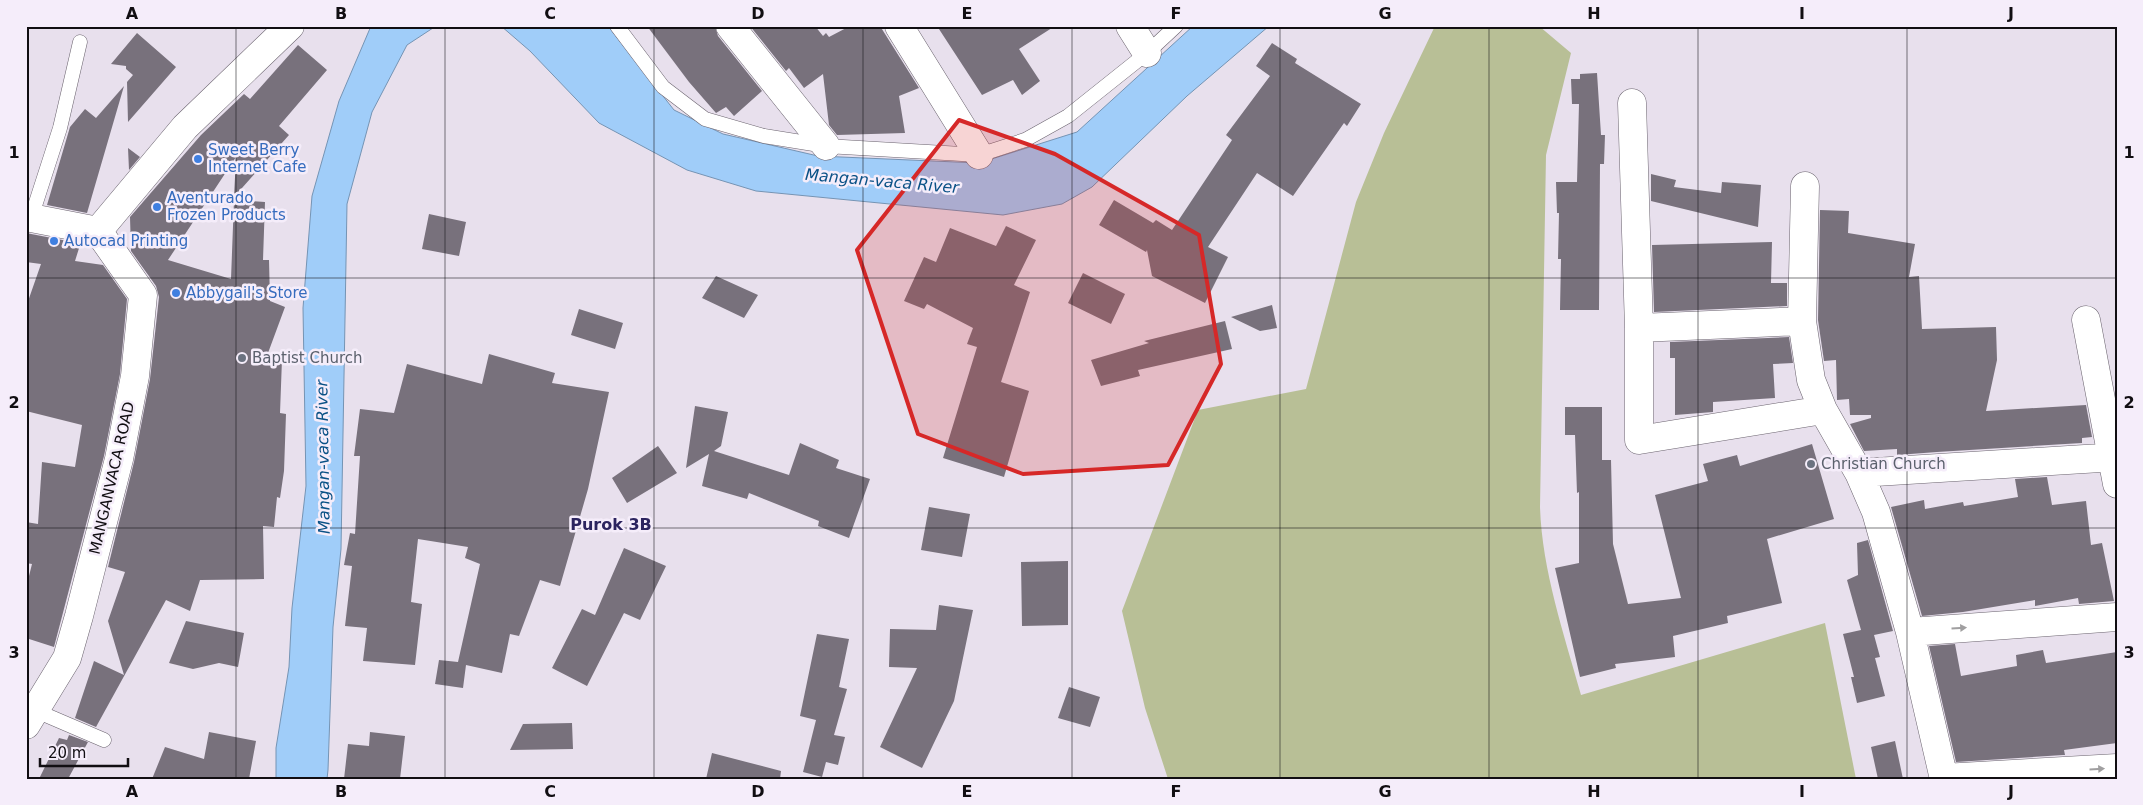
<svg xmlns="http://www.w3.org/2000/svg" width="2143" height="805" viewBox="0 0 2143 805" font-family="'DejaVu Sans',sans-serif">
  <style>
    .green { fill: #b8bf96 }
    .water { fill: #a0cdf9; stroke: #7594b4 }
    .building { fill: #78717c }
    .lines { fill: none; stroke-linecap: round; stroke-linejoin: round }
    .service-casing { stroke: #6b646f; stroke-width: 15 }
    .minor-casing { stroke: #6b646f; stroke-width: 29 }
    .secondary-casing { stroke: #6b646f; stroke-width: 29 }
    .service { stroke: #fff; stroke-width: 14 }
    .minor { stroke: #fff; stroke-width: 28 }
    .secondary { stroke: #fff; stroke-width: 28 }
    .oneway { fill: #a09fa0 }
    .marked { fill: #d62828; fill-opacity: 0.2; stroke: #d62828; stroke-width: 4; stroke-linejoin: round }
    .grid { fill: none; stroke: #110e12; stroke-width: 1; stroke-opacity: 0.55 }
    .shop-dot { fill: #3f7fe0; stroke: #f5edfa; stroke-width: 2 }
    .worship-dot { fill: #6b7280; stroke: #f5edfa; stroke-width: 2 }
    .labels { text-anchor: middle; dominant-baseline: central; stroke-width: 5; stroke-linejoin: round; paint-order: stroke }
    .shop-label { font-size: 15px; fill: #366cbe; stroke: #f5edfa; text-anchor: start }
    .worship-label { font-size: 15px; fill: #5b616d; stroke: #f5edfa; text-anchor: start }
    .street-label { font-size: 15px; fill: #110e12; stroke: #f5edfa }
    .water-label { font-size: 16px; font-style: italic; fill: #0a5186; stroke: #f5edfa }
    .neighbourhood-label { font-size: 16px; font-weight: bold; fill: #2c245f; stroke: #f5edfa }
    .neatline { fill: none; stroke: #110e12; stroke-width: 2 }
    .grid-label { font-size: 16px; text-anchor: middle; font-weight: bold; fill: #110e12 }
  </style>
  <rect width="100%" height="100%" fill="#e8e0ed"/>
  <path class="green" d="M1435 26H1539L1571 53 1546 155 1540 507C1542 570 1564 634 1581 695L1825 623 1856 779H1168L1145 708 1122 611 1198 410 1306 389 1356 202 1384 133Z"/>
  <path class="water" d="M371 26H436L407 45 372 112 347 204 341 549 333 627 328 770 327 779H276V748L289 667 292 608 306 486 303 308 312 196 339 101Z
    M501 26H608L674 110 723 134 818 156 979 163 1077 132 1193 26H1269L1187 96 1092 187 1062 204 1003 215 756 191 687 170 599 123 530 51Z"/>
  <path class="building" d="M647 26H715L718 36 762 91 734 116 726 107 716 113 689 82Z
    M750 26H815L823 36 826 33 829 37 850 26H880L919 88 899 96 905 133 837 135 829 125 823 74 804 88 789 68 786 71Z
    M937 26H1055L1019 49 1040 81 1022 95 1013 80 982 95Z
    M137 33 176 67 128 122 127 82 133 75 126 69V66L111 64Z
    M1272 43 1297 59 1295 63 1361 104 1347 126 1344 123 1293 196 1257 173 1208 247 1228 257 1205 303 1152 276 1147 250 1146 252 1099 225 1114 200 1153 223 1156 220 1172 230 1232 140 1226 135 1270 76 1256 66Z
    M298 45 327 70 279 126 289 135 234 197 236 157 168 260 231 279 234 200 265 202 263 260H269L270 301 285 307 268 353 282 359 280 413 286 414 284 471 280 498 277 497 274 527 263 526 264 579 200 580 190 611 166 600 96 727 75 718 94 661 124 675 108 621 125 572 108 567 134 462 150 379 159 297 156 286 131 251 130 217 201 135 244 94 250 99Z
    M1597 73 1601 135H1605L1604 164H1600L1599 310H1560L1561 259H1558L1559 213H1557L1556 182H1577L1579 104H1572L1571 79H1580V74Z
    M124 86 87 213 47 205 70 127 85 109 96 118Z
    M128 148 140 157 129 170Z
    M1651 174 1676 180 1674 187 1721 193 1722 182 1761 185 1758 227 1651 201Z
    M1820 210 1849 211 1848 233 1915 244 1909 277 1919 276 1922 329 1996 327 1997 360 1986 411 2086 405 2092 437 2082 438V443L1937 452 1897 455V449L1864 451 1850 424 1871 418V415H1850L1849 399 1837 400 1836 360 1824 361 1818 320Z
    M429 214 466 222 459 256 422 249Z
    M1006 226 1036 240 1014 285 1030 292 1001 382 1029 391 1004 477 943 458 977 347 967 344 973 328 927 304 924 309 904 301 924 257 936 262 950 228 996 246Z
    M26 233 78 243 80 245 75 261 103 265 127 299 120 374 104 456 54 647 26 638V588L32 564 26 563V522L38 524 42 462 75 467 82 425 26 411V307L41 264 26 262Z
    M1772 242 1771 283H1787V306L1654 312 1652 245Z
    M1083 273 1125 294 1111 324 1068 303Z
    M716 276 758 295 744 318 702 298Z
    M1272 305 1277 328 1260 331 1231 317Z
    M579 309 623 323 615 349 571 335Z
    M1225 321 1232 349 1138 370 1140 376 1101 386 1091 360 1149 343 1144 341Z
    M1789 337 1793 363 1773 364 1775 398 1713 402V412L1675 415V358H1670V342Z
    M489 354 555 373 552 383 609 392 588 489 560 586 540 580 519 636 510 634 502 673 466 665 463 688 435 684 439 660 458 662 480 564 465 558 468 547 418 539 411 602 422 604 415 665 363 661 367 628 345 626 352 566 344 565 350 533 355 534 360 456H354L360 409 394 413 407 364 482 384Z
    M695 406 728 412 721 446 714 451 789 475 800 443 839 460 836 468 870 479 849 538 818 526 819 521 749 493 747 499 702 486 709 454 686 468Z
    M1565 407H1602V460H1611L1613 544 1628 604 1681 598 1655 495 1708 481 1703 464 1737 455 1740 466 1812 444 1834 519 1767 539 1782 603 1727 616 1728 623 1673 636 1675 657 1615 664 1616 668 1580 677 1555 568 1579 563V492L1577 493 1575 435H1565Z
    M658 446 677 473 627 503 612 478Z
    M2047 477 2052 505 2086 501 2091 545 2102 543 2114 601 2079 604 2078 598 2035 606V600L1963 612 1922 616 1891 507 1924 500 1925 509 1963 502 1964 506 2018 497 2015 479Z
    M929 507 970 514 962 557 921 550Z
    M1868 540 1893 631 1874 635 1880 657 1875 658 1885 696 1857 703 1851 677H1854L1843 634 1861 630 1847 580 1858 575 1857 543Z
    M624 548 666 566 640 620 624 613 587 686 552 668 582 609 595 615Z
    M1068 561V625L1022 626 1021 562Z
    M939 605 973 610 954 701 922 768 880 747 917 668 889 667 890 629 936 630Z
    M186 621 244 633 238 667 219 663 193 669 169 663Z
    M817 634 849 639 839 687 847 689 834 735 845 737 838 765 826 762 822 777 803 772 816 720 800 716Z
    M1955 644 1961 676 2017 666 2016 655 2043 650 2046 663 2117 652V743L2064 750 2065 755H2063L1956 762 1929 646Z
    M1069 687 1100 697 1090 727 1058 718Z
    M572 723 573 749 510 750 523 724Z
    M209 732 256 741 249 779H152L165 747 204 759Z
    M370 732 405 736 400 779H344L348 744 369 746Z
    M69 735 88 742 68 779H39L59 738 67 740Z
    M1895 741 1903 779H1878L1871 747Z
    M712 753 781 771 780 779H706Z"/>
  <g class="lines">
    <defs>
      <path id="service" d="M617 26 663 87 705 119 764 136 826 146 979 155 1025 140 1068 116 1147 53 1176 26
        M31 218 60 128 80 42
        M34 710 104 740"/>
      <path id="minor" d="M730 26 826 146
        M899 26 979 155
        M1130 26 1147 53
        M1632 103 1639 328V440L1823 410 1859 473 1876 512 1910 632 1944 779
        M1805 186 1802 321 1811 380 1823 410
        M2086 320 2117 484
        M1639 328 1802 321
        M1859 473 2117 457
        M1910 632 2117 617
        M26 725 67 658 79 616 119 459 135 376 143 295 98 231
        M1943 778 2117 768"/>
      <path id="secondary" d="M26 217 98 231 185 127 290 26"/>
    </defs>
    <use href="#service" class="service-casing"/>
    <use href="#minor" class="minor-casing"/>
    <use href="#secondary" class="secondary-casing"/>
    <use href="#service" class="service"/>
    <use href="#minor" class="minor"/>
    <use href="#secondary" class="secondary"/>
  </g>
  <defs><path id="oneway-solid" d="M-6-.8H1V-3.2L6.5 0L1 3.2V.8H-6Z" transform="scale(1.25)"/></defs>
  <g class="oneway">
    <use href="#oneway-solid" transform="translate(1959 628) rotate(-4)"/>
    <use href="#oneway-solid" transform="translate(2097 769) rotate(-3)"/>
  </g>
  <path class="marked" d="M959 120 1055 154 1199 235 1221 364 1168 465 1023 474 918 434 857 250Z"/>
  <path class="grid" d="M236 26V779M445 26V779M654 26V779M863 26V779M1072 26V779M1280 26V779M1489 26V779M1698 26V779M1907 26V779M26 278H2117M26 528H2117"/>
  <g class="shop-dot">
    <circle cx="198" cy="159" r="5"/>
    <circle cx="157" cy="207" r="5"/>
    <circle cx="54" cy="241" r="5"/>
    <circle cx="176" cy="293" r="5"/>
  </g>
  <g class="worship-dot">
    <circle cx="242" cy="358" r="5"/>
    <circle cx="1811" cy="464" r="5"/>
  </g>
  <g class="labels">
    <g class="shop-label">
      <text x="208" y="150">Sweet Berry<tspan x="208" dy="17">Internet Cafe</tspan></text>
      <text x="167" y="198">Aventurado<tspan x="167" dy="17">Frozen Products</tspan></text>
      <text x="64" y="241">Autocad Printing</text>
      <text x="186" y="293">Abbygail's Store</text>
    </g>
    <g class="worship-label">
      <text x="252" y="358">Baptist Church</text>
      <text x="1821" y="464">Christian Church</text>
    </g>
    <g class="street-label">
      <text transform="translate(112 478) rotate(-77)">MANGANVACA ROAD</text>
    </g>
    <g class="water-label">
      <text transform="translate(882 181) rotate(5)">Mangan-vaca River</text>
      <text transform="translate(323 457) rotate(-91)">Mangan-vaca River</text>
    </g>
    <g class="neighbourhood-label">
      <text x="611" y="524">Purok 3B</text>
    </g>
  </g>
  <rect width="2143" height="805" fill="none" stroke="#f5edfa" stroke-width="55"/>
  <path d="M40 758v8h88v-8" fill="none" stroke="#110e12" stroke-width="2.5"/>
  <text x="48" y="758" font-size="15" fill="#110e12" stroke="#f5edfa" stroke-width="4" paint-order="stroke">20 m</text>
  <rect x="28" y="28" width="2088" height="750" class="neatline"/>
  <g class="grid-label">
    <text x="132" y="19">A</text>
    <text x="341" y="19">B</text>
    <text x="550" y="19">C</text>
    <text x="758" y="19">D</text>
    <text x="967" y="19">E</text>
    <text x="1176" y="19">F</text>
    <text x="1385" y="19">G</text>
    <text x="1594" y="19">H</text>
    <text x="1802" y="19">I</text>
    <text x="2011" y="19">J</text>
    <text x="14" y="158">1</text>
    <text x="2129" y="158">1</text>
    <text x="14" y="408">2</text>
    <text x="2129" y="408">2</text>
    <text x="14" y="658">3</text>
    <text x="2129" y="658">3</text>
    <text x="132" y="797">A</text>
    <text x="341" y="797">B</text>
    <text x="550" y="797">C</text>
    <text x="758" y="797">D</text>
    <text x="967" y="797">E</text>
    <text x="1176" y="797">F</text>
    <text x="1385" y="797">G</text>
    <text x="1594" y="797">H</text>
    <text x="1802" y="797">I</text>
    <text x="2011" y="797">J</text>
  </g>
</svg>
